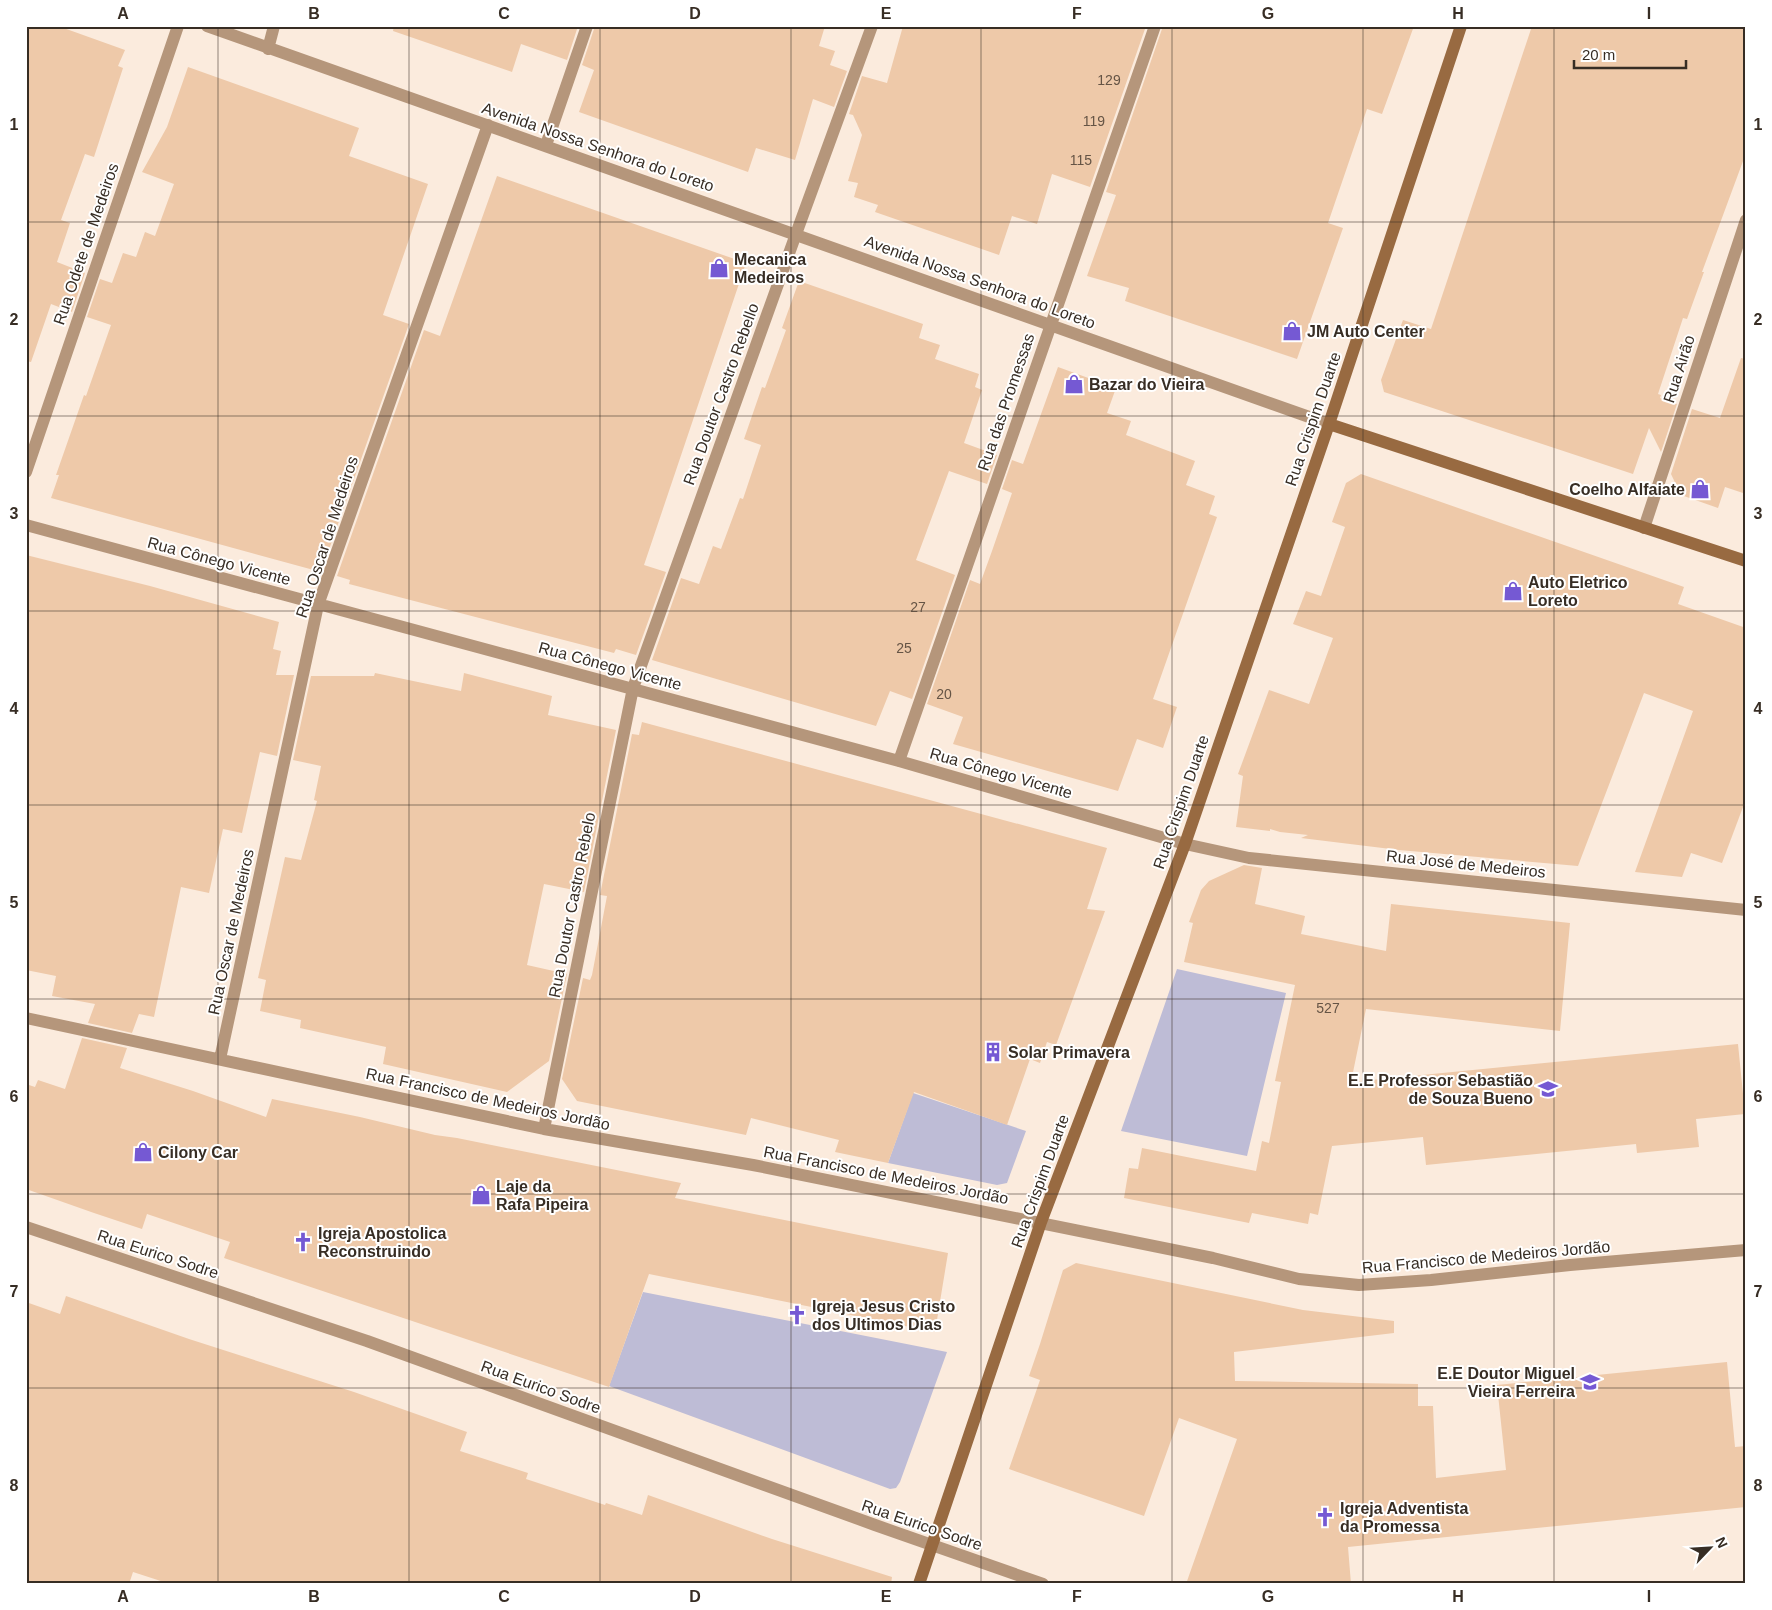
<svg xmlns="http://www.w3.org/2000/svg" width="1772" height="1610" viewBox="0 0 1772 1610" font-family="Helvetica,sans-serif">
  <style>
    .green { fill: #bebcd6 }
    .building { fill: #eec9a9 }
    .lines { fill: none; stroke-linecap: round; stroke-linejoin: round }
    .minor { stroke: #b5967b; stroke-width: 12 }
    .tertiary { stroke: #b5967b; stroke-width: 12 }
    .secondary { stroke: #986a41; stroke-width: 12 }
    .grid { fill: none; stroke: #372d24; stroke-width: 1; stroke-opacity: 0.55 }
    .labels { text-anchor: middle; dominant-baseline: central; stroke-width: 4; stroke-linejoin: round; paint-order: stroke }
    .number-label { font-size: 14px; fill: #655445 }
    .street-label { font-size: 16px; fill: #372d24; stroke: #fff }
    .poi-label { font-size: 16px; font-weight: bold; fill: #372d24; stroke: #fff; text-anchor: start }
    .neatline { fill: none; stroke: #372d24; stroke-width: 2 }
    .grid-label { font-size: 16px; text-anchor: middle; font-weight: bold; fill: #372d24 }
  </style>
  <rect width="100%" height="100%" fill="#fbebdd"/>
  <path class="green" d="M1177 969 1286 993 1247 1156 1121 1131Z
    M913 1093 1026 1131 1007 1183 997 1185 888 1163Z
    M643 1292 947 1352 900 1482 896 1488 890 1489 609 1386Z"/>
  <path class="building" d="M26 26H58L125 50 118 66 123 68 94 157 85 154 61 220 70 223 57 262 85 273 72 312 51 304 31 362 26 361Z
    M394 26H578L567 60 521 44 512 72 393 31Z
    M595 26H825L819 46 835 51 830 65 847 71 834 107 813 99 795 160 756 148 748 172 579 112 594 70 582 65Z
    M903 26H1146L1090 187 1052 174 1037 224 1012 216 999 255 875 212 878 205 854 197 858 183 848 181 862 135 853 115 849 114 862 76 887 83Z
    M1163 26H1414L1382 114 1367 109 1328 223 1343 228 1297 359 1125 301 1129 288 1087 276 1116 195 1106 192Z
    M1532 26H1746V153L1702 272H1704L1687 319 1683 318 1658 394 1661 395 1660 398 1677 404 1661 452 1649 428 1633 474 1384 392 1381 380 1403 320 1431 329Z
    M188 67 359 128 349 156 428 184 383 315 409 324 321 572 51 498 59 475H56L84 395 86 396 111 325 87 317 100 279 112 283 123 253 136 257 145 232 155 236 174 184 142 172 167 127Z
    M497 176 746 263 644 565 666 572 636 655 616 649 614 653 349 584 350 580 337 576 424 330 440 336Z
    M799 281 923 324 919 338 940 345 935 359 979 374 975 387 982 390 964 443 997 455 987 484 949 471 916 560 955 575 912 699 890 691 876 726 652 660 681 578 699 584 713 546 721 549 740 498 743 499 761 445 744 439 762 387 765 388 786 330 782 328Z
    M1741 358 1746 359V494L1725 487 1718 508 1681 495 1671 474 1692 409 1720 418Z
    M1058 367 1116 388 1107 413 1131 421 1126 435 1195 461 1186 485 1215 496 1209 514 1217 517 1153 699 1177 707 1163 748 1137 739 1118 791 953 744 963 717 927 704 970 580 980 584 992 551 1012 493 1002 489 1012 460 1023 464Z
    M1361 474 1684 587 1678 604 1746 628V799L1722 863 1691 853 1682 877 1635 872 1693 711 1644 693 1578 866 1399 850 1301 838 1308 835 1280 832 1270 829V831L1236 827 1243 776 1238 774 1269 690 1309 704 1333 638 1293 624 1306 591 1321 596 1345 527 1332 522 1346 483Z
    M26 555 150 586 279 622 273 649 281 651 276 675H294L277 756 260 752 242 833 223 829 209 893 181 887 154 1017 139 1014 132 1033 88 1023 95 1004 52 996 56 976 26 970Z
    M375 673 461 691 464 673 552 696 548 715 616 730 584 892 544 884 527 965 567 974 549 1061 507 1092 383 1064 386 1047 300 1028 301 1020 260 1011 266 980 258 978 285 857 301 860 317 801 314 800 321 766 293 760 311 676H374Z
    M642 722 1107 848 1087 909 1105 911 1056 1045 1047 1042 1040 1063 1030 1059 1007 1125 914 1092 888 1163 835 1152 839 1140 751 1118 746 1135 577 1101 562 1079 583 978 590 980 592 975 607 896 600 895 632 734 639 735Z
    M1244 865 1262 868 1255 904 1305 916 1301 934 1386 951 1391 904 1570 923 1560 1031 1366 1009 1351 1082 1738 1044 1745 1114 1696 1119 1699 1147 1637 1153 1636 1144 1426 1165 1423 1137 1332 1146 1318 1215 1310 1213 1308 1224 1252 1213 1249 1223 1124 1198 1129 1168 1138 1169 1142 1148 1256 1171 1262 1141 1269 1143 1281 1082 1275 1081 1295 985 1184 962 1193 923 1189 922 1201 890 1209 881Z
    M82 1038 127 1048 120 1068 193 1091 266 1117 272 1099 360 1117 435 1135 457 1138 681 1183 675 1198 948 1253 935 1332 649 1274 609 1387 224 1258 230 1242 147 1214 142 1229 94 1213 26 1189V1084L35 1087 38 1080 65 1089Z
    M1076 1263 1303 1310 1394 1321V1333L1234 1352 1235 1381 1418 1384V1406H1433L1436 1478 1506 1470 1497 1385 1727 1362 1735 1447 1746 1446V1507L1348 1547 1351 1584H1186L1237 1439 1179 1418 1144 1516 1009 1469 1040 1380 1029 1376 1040 1344 1063 1270Z
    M66 1296 189 1339 354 1392 467 1432 460 1451 528 1473 526 1479 605 1505 606 1503 642 1515 648 1495 772 1539 892 1577 891 1584H170L133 1572 129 1584H26V1302L60 1314Z"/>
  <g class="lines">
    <path class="minor" d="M207 26 1329 424
      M268 49 274 26
      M546 145 587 26
      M26 472 178 26
      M26 525 899 761 1185 844 1249 858 1746 910
      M1644 528 1746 220
      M899 761 1155 26
      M26 1018 544 1129 753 1165 1213 1258 1299 1279 1359 1285 1431 1280 1570 1265 1746 1250
      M220 1059 318 605 488 125
      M544 1129 633 688 796 234 872 26"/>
    <path class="tertiary" d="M26 1227 367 1341 875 1525 1043 1584"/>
    <path class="secondary" d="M1329 424 1746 561
      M919 1584 1041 1222 1185 844 1329 424 1461 26"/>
  </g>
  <path class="grid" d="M218 26V1584M409 26V1584M600 26V1584M791 26V1584M981 26V1584M1172 26V1584M1363 26V1584M1554 26V1584M26 222H1746M26 416H1746M26 611H1746M26 805H1746M26 999H1746M26 1194H1746M26 1388H1746"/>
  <defs>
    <symbol id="shop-bare" viewBox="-9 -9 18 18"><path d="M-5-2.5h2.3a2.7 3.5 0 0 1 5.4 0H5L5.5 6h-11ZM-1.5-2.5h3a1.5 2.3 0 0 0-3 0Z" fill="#7559d3" stroke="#fff" stroke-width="2.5" paint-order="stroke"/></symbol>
    <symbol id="building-bare" viewBox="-9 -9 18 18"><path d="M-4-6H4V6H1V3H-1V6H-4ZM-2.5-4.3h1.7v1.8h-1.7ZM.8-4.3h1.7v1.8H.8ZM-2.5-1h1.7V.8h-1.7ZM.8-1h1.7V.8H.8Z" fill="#7559d3" stroke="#fff" stroke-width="2.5" paint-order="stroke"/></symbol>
    <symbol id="school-bare" viewBox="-9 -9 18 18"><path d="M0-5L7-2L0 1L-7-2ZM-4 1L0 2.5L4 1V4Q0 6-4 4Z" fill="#7559d3" stroke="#fff" stroke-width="2.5" paint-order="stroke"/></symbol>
    <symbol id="church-bare" viewBox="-9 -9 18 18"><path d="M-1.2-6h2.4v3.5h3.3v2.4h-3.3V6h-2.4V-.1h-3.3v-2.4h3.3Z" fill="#7559d3" stroke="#fff" stroke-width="2.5" paint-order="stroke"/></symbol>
  </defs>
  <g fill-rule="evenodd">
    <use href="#shop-bare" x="705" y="254" width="28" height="28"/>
    <use href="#shop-bare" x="1278" y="317" width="28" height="28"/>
    <use href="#shop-bare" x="1060" y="370" width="28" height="28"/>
    <use href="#shop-bare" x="1686" y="475" width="28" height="28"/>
    <use href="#shop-bare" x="1499" y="577" width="28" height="28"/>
    <use href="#building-bare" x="979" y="1038" width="28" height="28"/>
    <use href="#school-bare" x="1534" y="1075" width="28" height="28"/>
    <use href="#shop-bare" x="129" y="1138" width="28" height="28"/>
    <use href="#shop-bare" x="467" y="1181" width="28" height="28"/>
    <use href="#church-bare" x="289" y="1228" width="28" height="28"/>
    <use href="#church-bare" x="783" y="1301" width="28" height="28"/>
    <use href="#school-bare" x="1576" y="1368" width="28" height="28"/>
    <use href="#church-bare" x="1311" y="1503" width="28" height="28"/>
  </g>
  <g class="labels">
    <g class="number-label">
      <text x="1109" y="80">129</text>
      <text x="1094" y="121">119</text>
      <text x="1081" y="160">115</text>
      <text x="918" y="607">27</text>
      <text x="904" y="648">25</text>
      <text x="944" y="694">20</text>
      <text x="1328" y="1008">527</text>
    </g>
    <g class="street-label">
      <text transform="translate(598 147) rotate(19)">Avenida Nossa Senhora do Loreto</text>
      <text transform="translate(86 244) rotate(-71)">Rua Odete de Medeiros</text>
      <text transform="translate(980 282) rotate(20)">Avenida Nossa Senhora do Loreto</text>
      <text transform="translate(1679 369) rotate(-72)">Rua Airão</text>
      <text transform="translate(721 394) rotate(-70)">Rua Doutor Castro Rebello</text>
      <text transform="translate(1006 402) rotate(-71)">Rua das Promessas</text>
      <text transform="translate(1313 419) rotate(-71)">Rua Crispim Duarte</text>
      <text transform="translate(327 537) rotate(-72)">Rua Oscar de Medeiros</text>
      <text transform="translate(219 561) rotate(15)">Rua Cônego Vicente</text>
      <text transform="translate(610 666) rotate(15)">Rua Cônego Vicente</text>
      <text transform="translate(1001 773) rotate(16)">Rua Cônego Vicente</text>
      <text transform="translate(1181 802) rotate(-71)">Rua Crispim Duarte</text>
      <text transform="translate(1466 864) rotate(6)">Rua José de Medeiros</text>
      <text transform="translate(572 905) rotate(-79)">Rua Doutor Castro Rebelo</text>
      <text transform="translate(231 932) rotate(-78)">Rua Oscar de Medeiros</text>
      <text transform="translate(488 1099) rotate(12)">Rua Francisco de Medeiros Jordão</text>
      <text transform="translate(886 1175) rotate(11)">Rua Francisco de Medeiros Jordão</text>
      <text transform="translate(1040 1181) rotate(-70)">Rua Crispim Duarte</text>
      <text transform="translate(158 1254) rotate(18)">Rua Eurico Sodre</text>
      <text transform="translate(1486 1257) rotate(-5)">Rua Francisco de Medeiros Jordão</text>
      <text transform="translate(541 1387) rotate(20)">Rua Eurico Sodre</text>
      <text transform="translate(922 1525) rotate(19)">Rua Eurico Sodre</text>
    </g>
    <g class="poi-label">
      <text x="734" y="259">Mecanica<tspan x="734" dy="18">Medeiros</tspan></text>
      <text x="1307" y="331">JM Auto Center</text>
      <text x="1089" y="384">Bazar do Vieira</text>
      <text x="1685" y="489" text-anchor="end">Coelho Alfaiate</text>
      <text x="1528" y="582">Auto Eletrico<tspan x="1528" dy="18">Loreto</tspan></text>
      <text x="1008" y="1052">Solar Primavera</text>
      <text x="1533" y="1080" text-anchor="end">E.E Professor Sebastião<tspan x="1533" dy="18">de Souza Bueno</tspan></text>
      <text x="158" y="1152">Cilony Car</text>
      <text x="496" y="1186">Laje da<tspan x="496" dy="18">Rafa Pipeira</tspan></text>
      <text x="318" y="1233">Igreja Apostolica<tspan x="318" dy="18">Reconstruindo</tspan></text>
      <text x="812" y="1306">Igreja Jesus Cristo<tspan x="812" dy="18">dos Ultimos Dias</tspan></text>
      <text x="1575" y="1373" text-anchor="end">E.E Doutor Miguel<tspan x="1575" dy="18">Vieira Ferreira</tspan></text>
      <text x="1340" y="1508">Igreja Adventista<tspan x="1340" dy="18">da Promessa</tspan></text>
    </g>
  </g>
  <rect width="1772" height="1610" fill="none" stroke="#ffffff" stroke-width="55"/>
  <g transform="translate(1710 1548) rotate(65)" stroke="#ffffff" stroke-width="4" paint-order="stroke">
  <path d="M0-4L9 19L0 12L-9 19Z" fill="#372d24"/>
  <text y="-8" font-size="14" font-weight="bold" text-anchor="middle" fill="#372d24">N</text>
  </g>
  <path d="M1574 60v8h112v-8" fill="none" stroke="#372d24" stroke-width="2.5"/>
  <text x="1582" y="60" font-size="15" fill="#372d24" stroke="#ffffff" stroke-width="4" paint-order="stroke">20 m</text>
  <rect x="28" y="28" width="1716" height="1554" class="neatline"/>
  <g class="grid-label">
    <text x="123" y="19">A</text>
    <text x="314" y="19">B</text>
    <text x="504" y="19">C</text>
    <text x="695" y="19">D</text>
    <text x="886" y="19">E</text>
    <text x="1077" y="19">F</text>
    <text x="1268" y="19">G</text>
    <text x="1458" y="19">H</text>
    <text x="1649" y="19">I</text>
    <text x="14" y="130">1</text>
    <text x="1758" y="130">1</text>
    <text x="14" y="325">2</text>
    <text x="1758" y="325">2</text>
    <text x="14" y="519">3</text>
    <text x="1758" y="519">3</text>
    <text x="14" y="714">4</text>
    <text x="1758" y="714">4</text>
    <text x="14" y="908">5</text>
    <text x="1758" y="908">5</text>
    <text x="14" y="1102">6</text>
    <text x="1758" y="1102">6</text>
    <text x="14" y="1297">7</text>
    <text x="1758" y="1297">7</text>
    <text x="14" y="1491">8</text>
    <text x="1758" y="1491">8</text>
    <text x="123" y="1602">A</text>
    <text x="314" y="1602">B</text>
    <text x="504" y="1602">C</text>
    <text x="695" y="1602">D</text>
    <text x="886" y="1602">E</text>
    <text x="1077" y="1602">F</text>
    <text x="1268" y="1602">G</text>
    <text x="1458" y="1602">H</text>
    <text x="1649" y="1602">I</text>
  </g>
</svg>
